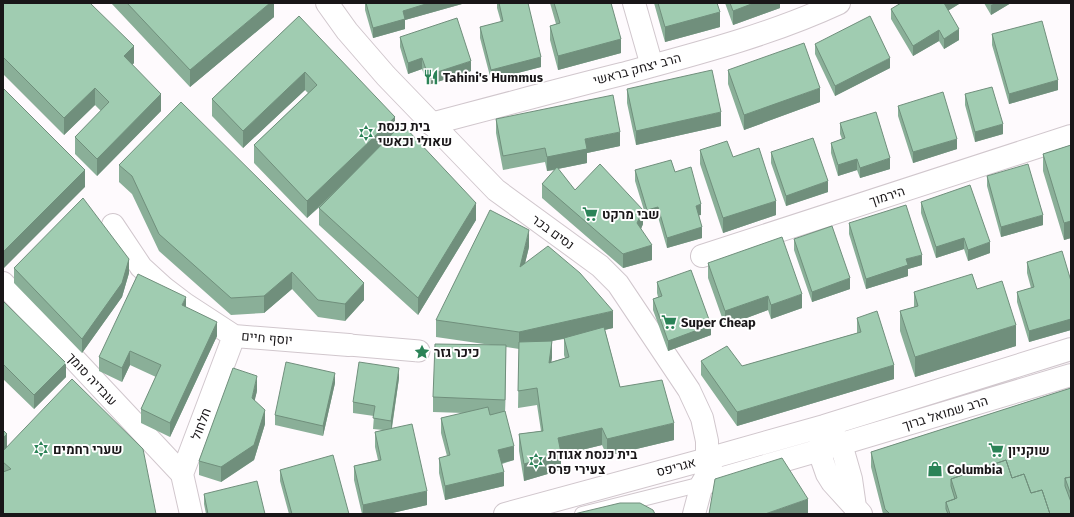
<svg xmlns="http://www.w3.org/2000/svg" width="1074" height="517" viewBox="0 0 1074 517" font-family="'Fira Sans',Heebo,sans-serif">
  <style>
    .lines { fill: none; stroke-linecap: round; stroke-linejoin: round }
    .service-casing { stroke: #d1c7cd; stroke-width: 16 }
    .pedestrian-casing { stroke: #d1c7cd; stroke-width: 23 }
    .minor-casing { stroke: #d1c7cd; stroke-width: 24 }
    .tertiary-casing { stroke: #d1c7cd; stroke-width: 24 }
    .service { stroke: #fff; stroke-width: 14 }
    .pedestrian { stroke: #fff; stroke-width: 21 }
    .minor { stroke: #fff; stroke-width: 22 }
    .tertiary { stroke: #fff; stroke-width: 22 }
    .wall { fill: #8aaf98; fill-rule: evenodd }
    .shaded-wall { fill: #708f7c }
    .building { fill: #a0ccb1; stroke: #708f7c }
    .labels { text-anchor: middle; dominant-baseline: central; stroke-width: 4; stroke-linejoin: round; paint-order: stroke }
    .street-label { font-size: 13px; fill: #191618; stroke: #fff }
    .poi-label { font-size: 13px; font-weight: bold; fill: #191618; stroke: #fff; text-anchor: start }
  </style>
  <rect width="100%" height="100%" fill="#fefafd"/>
  <g class="lines">
    <defs>
      <path id="service" d="M582 514 702 484"/>
      <path id="pedestrian" d="M349 345 419 351"/>
      <path id="minor" d="M634 3 652 66
        M431 124C495 107 558 90 622 74 696 54 770 35 839 3
        M113 225 141 267 164 288 185 304 234 336 349 345
        M702 256 1071 136
        M3 283 182 474
        M829 430 841 444 851 479 855 507
        M823 432 819 451 827 474 832 482 861 514
        M191 514 182 474 234 336
        M505 514 707 459
        M694 514 702 484 711 468"/>
      <path id="tertiary" d="M327 3 347 31 386 76 496 190 600 266 618 284 689 390 702 418 707 441V459L824 426 1071 349
        M702 484 841 444 1071 375"/>
    </defs>
    <use href="#service" class="service-casing"/>
    <use href="#pedestrian" class="pedestrian-casing"/>
    <use href="#minor" class="minor-casing"/>
    <use href="#tertiary" class="tertiary-casing"/>
    <use href="#service" class="service"/>
    <use href="#pedestrian" class="pedestrian"/>
    <use href="#minor" class="minor"/>
    <use href="#tertiary" class="tertiary"/>
  </g>
  <path class="wall" d="M3 3 134 63 132 65 161 111 97 176 75 154V137L101 111 95 105 64 135 3 74Z
    M111 3H274V17L190 87Z
    M365 3H462V4L405 20V29L373 38 365 10Z
    M497 3H528L541 67 491 80 480 38V27L501 22 497 8Z
    M550 3H611L621 53 558 70 550 40V26L556 24Z
    M654 3H717L720 27 665 42Z
    M725 3H780V8L733 25Z
    M959 3V4L948 11 959 40 944 49 939 41 913 56 891 19V9Z
    M984 3H1011L991 15Z
    M299 16 395 131 476 220 418 315 319 225V208L323 204 307 218 254 163V145L308 93 305 90 243 148 212 116V99Z
    M992 34 1058 90 1009 104 992 45Z
    M400 37 471 71 428 85 422 69 408 74 400 47Z
    M815 44 890 68 835 96 815 54Z
    M728 70 820 102 744 130 728 84Z
    M627 89 721 126 636 145 627 103Z
    M965 94 1003 134 975 142 965 105Z
    M898 106 957 149 913 163 898 116Z
    M496 119 620 146 587 153V163L558 169 575 190 643 224 641 229 652 260 623 268 542 198V184L555 170 547 171 545 162 503 170 496 133Z
    M840 123 890 169 860 178 857 170 838 176 831 153V143L842 139 840 134Z
    M1071 145V238L1064 240 1043 171V154Z
    M700 150 733 157 776 215 723 233 700 164Z
    M771 152 828 192 786 206 771 163Z
    M119 165 364 300 345 321 318 317 292 289 264 313 231 315 159 251 132 194 119 182Z
    M635 170 675 172 701 215H699L702 238 667 248 658 217 647 220 635 181Z
    M987 176 1043 225 1001 237 987 186Z
    M921 202 990 253 968 261 964 249 936 258 921 213Z
    M849 223 922 265 908 269V276L866 289 849 234Z
    M794 239 850 289 812 302 794 250Z
    M529 247 525 263 613 328 605 330 620 387 674 440 607 456 602 445 561 455V470L524 481 519 451V434L541 431 537 405 518 408 519 349 506 347 505 411 514 460 502 464 504 486 445 500 439 473V458L447 456 441 433V418L464 413 433 412V397L491 345 436 337V320ZM564 339V355L565 358 551 362 552 341Z
    M1027 262 1071 281V330L1029 342 1017 302V292L1031 288 1027 273Z
    M708 263 802 308 771 319 768 310 725 326 708 278Z
    M14 268 129 273 122 297 82 353 14 283Z
    M657 282 711 335 668 351 653 310V299L658 297 657 293Z
    M977 289 1016 346 915 377 900 331V311L914 307V292Z
    M3 301 66 377 34 409 3 379Z
    M186 307 217 336 170 437 141 423V409L156 377 130 365 122 382 99 371V357Z
    M857 318 894 379 737 426 701 375V361L742 366 857 333Z
    M399 378 392 428 427 505 388 514H362L354 480V466L378 460 375 447V432L383 430 373 429 374 416 353 413V402Z
    M335 383 323 436 275 425V415Z
    M1071 388V514H883L871 467V452Z
    M257 391 254 401 265 424 254 460 221 482 199 475V461Z
    M3 430 7 447 156 514H3Z
    M280 470 349 514H289L280 481Z
    M204 494 265 514H206L204 504Z"/>
  <path class="shaded-wall" d="M270 3H274V17L190 87V70Z
    M429 3H462V4L405 20V29L373 38V28L403 11Z
    M754 3H780V8L733 25V11Z
    M944 3H959V4L944 13Z
    M995 3H1011L991 15V5Z
    M720 12V27L665 42V27Z
    M959 29V40L944 49V39Z
    M939 30V41L913 56V46Z
    M621 39V53L558 70V56Z
    M134 46V63L124 73V56Z
    M541 57V67L491 80V70Z
    M422 58V69L408 74V63Z
    M890 58V68L835 96V86Z
    M471 61V71L428 85V75Z
    M305 72V90L243 148V131Z
    M1058 80V90L1009 104V94Z
    M95 88V105L64 135V118Z
    M820 88V102L744 130V115Z
    M161 94V111L97 176V159Z
    M721 112V126L636 145V131Z
    M395 117V134L307 218V201Z
    M1003 124V134L975 142V132Z
    M620 132V146L587 153V163L547 171V157L585 139Z
    M957 139V149L913 163V152Z
    M890 158V169L860 178V168Z
    M857 159V170L838 176V165Z
    M85 170V187L3 269V252Z
    M828 181V192L786 206V196Z
    M776 201V215L723 233V218Z
    M476 203V220L418 315V298Z
    M701 204V215L696 216V206Z
    M658 207V217L647 220V210Z
    M643 210V224L637 238V223Z
    M1043 215V225L1001 237V227Z
    M1071 221V238L1064 240V223Z
    M702 227V238L667 248V238Z
    M529 230V247L520 284V267Z
    M964 238V249L936 258V247Z
    M990 242V253L968 261V250Z
    M652 245V260L623 268V254Z
    M922 255V265L908 269V276L866 289V279L906 259Z
    M129 259V273L122 297 82 353V339Z
    M292 272V289L264 313V296Z
    M850 278V289L812 302V292Z
    M364 283V300L345 321V304Z
    M802 294V308L771 319V305Z
    M768 296V310L725 326V311Z
    M186 297V311L182 305Z
    M613 311V328L552 341V358L549 380V363L519 349V332Z
    M1071 319V330L1029 342V331Z
    M217 322V336L170 437V423Z
    M711 325V335L668 351V341Z
    M1016 325V346L915 377V357Z
    M506 345V360L505 414V400Z
    M130 351V365L122 382V368Z
    M66 363V377L34 409V395Z
    M894 365V379L737 426V412Z
    M399 368V378L391 432V421Z
    M335 373V383L323 436V426Z
    M257 376V391L252 412V398Z
    M265 410V424L254 460 221 482V467Z
    M674 423V440L607 456V439Z
    M602 428V445L561 455V470L524 481V464L558 438Z
    M7 434V448L3 452V438Z
    M514 446V460L498 464V450Z
    M504 472V486L445 500V486Z
    M427 491V505L388 514H363V505Z
    M808 499V514H765Z"/>
  <path class="building" d="M3 3H90L134 46 124 56 161 94 97 159 75 137 109 102 95 88 64 118 3 57Z
    M127 3H270L190 70Z
    M366 3H429L403 11 405 19 373 28Z
    M499 3H528L541 57 491 70 480 27 503 21Z
    M554 3H611L621 39 558 56 550 26 560 23Z
    M658 3H717L720 12 665 27Z
    M730 3H754L733 11Z
    M901 3H944L959 29 944 39 939 30 913 46 891 9Z
    M299 16 395 117 307 201 254 145 317 85 305 72 243 131 212 99Z
    M870 16 890 58 835 86 815 44Z
    M457 18 471 61 428 75 422 58 408 63 400 37Z
    M1042 21 1058 80 1009 94 992 34Z
    M804 43 820 88 744 115 728 70Z
    M712 70 721 112 636 131 627 89Z
    M992 87 1003 124 975 132 965 94Z
    M3 88 85 170 3 252Z
    M943 92 957 139 913 152 898 106Z
    M613 95 620 132 585 139 587 149 547 157 545 148 503 156 496 119Z
    M181 102 364 283 345 304 318 300 292 272 264 296 231 298 159 234 132 176 119 165Z
    M876 112 890 158 860 168 857 159 838 165 831 143 845 138 840 123Z
    M402 124 476 203 418 298 319 208Z
    M813 138 828 181 786 196 771 152Z
    M727 141 733 157 759 148 776 201 723 218 700 150Z
    M1071 145V221L1064 223 1043 154Z
    M671 160 675 172 691 167 701 204 696 206 702 227 667 238 658 207 647 210 635 170Z
    M600 164 643 210 637 223 652 245 623 254 542 184 557 167 575 190Z
    M1028 164 1043 215 1001 227 987 176Z
    M970 185 990 242 968 250 964 238 936 247 921 202Z
    M83 198 129 259 122 283 82 339 14 268Z
    M906 205 922 255 906 259 908 265 866 279 849 223Z
    M490 210 529 230 520 267 548 246 580 273 613 311 519 332 436 320Z
    M832 226 850 278 812 292 794 239Z
    M782 237 802 294 771 305 768 296 725 311 708 263Z
    M1062 251 1071 281V319L1029 331 1017 292 1034 287 1027 262Z
    M691 270 711 325 668 341 653 299 662 296 657 282Z
    M138 274 186 297 182 305 217 322 170 423 141 409 161 365 130 351 122 368 99 357Z
    M972 274 977 289 1002 281 1016 325 915 357 900 311 918 306 914 292Z
    M3 301 66 363 34 395 3 364Z
    M877 311 894 365 737 412 701 361 727 346 742 366 861 332 857 318Z
    M604 327 620 387 662 380 674 423 607 439 602 428 558 438 561 453 524 464 519 434 543 431 537 388 518 391 519 342 552 341 549 363 569 357 564 338Z
    M435 344 506 345 505 400 433 397Z
    M286 362 335 373 323 426 275 415Z
    M359 362 399 368 391 421 373 418 375 406 353 402Z
    M233 368 257 376 252 398 265 410 254 445 221 467 199 461Z
    M72 379 143 449 156 514H3V472L11 469 3 462V451Z
    M1071 388V477L1065 478V486L1071 502V514H1050L1042 490 1031 493 1024 474 1012 478 1006 460 951 479V486L955 499 946 502V509L948 514H890L885 509 871 452Z
    M488 407 490 415 505 411 514 446 498 450 504 472 445 486 439 458 450 455 441 418Z
    M412 424 427 491 363 505 354 466 381 460 375 432Z
    M3 430 7 434 3 438Z
    M333 455 349 514H292L280 470Z
    M782 458 808 499 765 514H709L715 479Z
    M1006 460 1012 478 1024 474 1031 493 1042 490 1050 514H950L946 502 957 498 951 479Z
    M1071 477V495L1065 478Z
    M257 481 265 514H208L204 494Z
    M620 503H640L653 510 655 514H574Z"/>
  <defs>
    <symbol id="restaurant-bare" viewBox="-9 -9 18 18"><path d="M-5-6h1v4h1v-4h1v4h1v-4h1v5L-1.5 .5V6h-2V.5L-5-1ZM5-6V6H3V1.5H1.5Q1.5-4 5-6Z" fill="#2b8357" stroke="#fff" stroke-width="2.5" paint-order="stroke"/></symbol>
    <symbol id="synagogue-bare" viewBox="-9 -9 18 18"><path d="M0-6.5L5.6 3.2H-5.6ZM0 6.5L5.6-3.2H-5.6Z" fill="#2b8357" stroke="#fff" stroke-width="2.5" paint-order="stroke"/></symbol>
    <symbol id="supermarket-bare" viewBox="-9 -9 18 18"><path d="M-6-5.5h2.5l.6 2H6L4.5 2H-2.5L-4.4-4H-6ZM-1.5 3.2a1.3 1.3 0 1 0 .1 0ZM3 3.2a1.3 1.3 0 1 0 .1 0Z" fill="#2b8357" stroke="#fff" stroke-width="2.5" paint-order="stroke"/></symbol>
    <symbol id="sight-bare" viewBox="-9 -9 18 18"><path d="M0-6L1.8-2.2L6-1.7L2.9 1.2L3.7 5.4L0 3.3L-3.7 5.4L-2.9 1.2L-6-1.7L-1.8-2.2Z" fill="#2b8357" stroke="#fff" stroke-width="2.5" paint-order="stroke"/></symbol>
    <symbol id="shop-bare" viewBox="-9 -9 18 18"><path d="M-5-2.5h2.3a2.7 3.5 0 0 1 5.4 0H5L5.5 6h-11ZM-1.5-2.5h3a1.5 2.3 0 0 0-3 0Z" fill="#2b8357" stroke="#fff" stroke-width="2.5" paint-order="stroke"/></symbol>
  </defs>
  <g fill-rule="evenodd">
    <use href="#restaurant-bare" x="420" y="66" width="22" height="22"/>
    <use href="#synagogue-bare" x="355" y="122" width="22" height="22"/>
    <use href="#supermarket-bare" x="579" y="203" width="22" height="22"/>
    <use href="#supermarket-bare" x="658" y="311" width="22" height="22"/>
    <use href="#sight-bare" x="411" y="341" width="22" height="22"/>
    <use href="#synagogue-bare" x="30" y="438" width="22" height="22"/>
    <use href="#supermarket-bare" x="985" y="439" width="22" height="22"/>
    <use href="#synagogue-bare" x="525" y="450" width="22" height="22"/>
    <use href="#shop-bare" x="924" y="458" width="22" height="22"/>
  </g>
  <g class="labels">
    <g class="street-label">
      <text transform="translate(637 69) rotate(-15)">הרב יצחק בראשי</text>
      <text transform="translate(887 196) rotate(-18)">הירמוך</text>
      <text transform="translate(553 232) rotate(36)">נסים בכר</text>
      <text transform="translate(267 338) rotate(5)">יוסף חיים</text>
      <text transform="translate(92 379) rotate(47)">עובדיה סומך</text>
      <text transform="translate(945 413) rotate(-17)">הרב שמואל ברוך</text>
      <text transform="translate(201 424) rotate(-69)">חלחול</text>
      <text transform="translate(676 467) rotate(-15)">אגריפס</text>
    </g>
    <g class="poi-label">
      <text x="443" y="77">Tahini's Hummus</text>
      <text x="378" y="126">בית כנסת<tspan x="378" dy="15">שאולי וכאשי</tspan></text>
      <text x="602" y="214">שבי מרקט</text>
      <text x="681" y="322">Super Cheap</text>
      <text x="434" y="352">כיכר גזר</text>
      <text x="53" y="449">שערי רחמים</text>
      <text x="1008" y="450">שוקניון</text>
      <text x="548" y="454">בית כנסת אגודת<tspan x="548" dy="15">צעירי פרס</tspan></text>
      <text x="947" y="469">Columbia</text>
    </g>
  </g>
  <rect width="1074" height="517" fill="none" stroke="#191618" stroke-width="8"/>
</svg>
